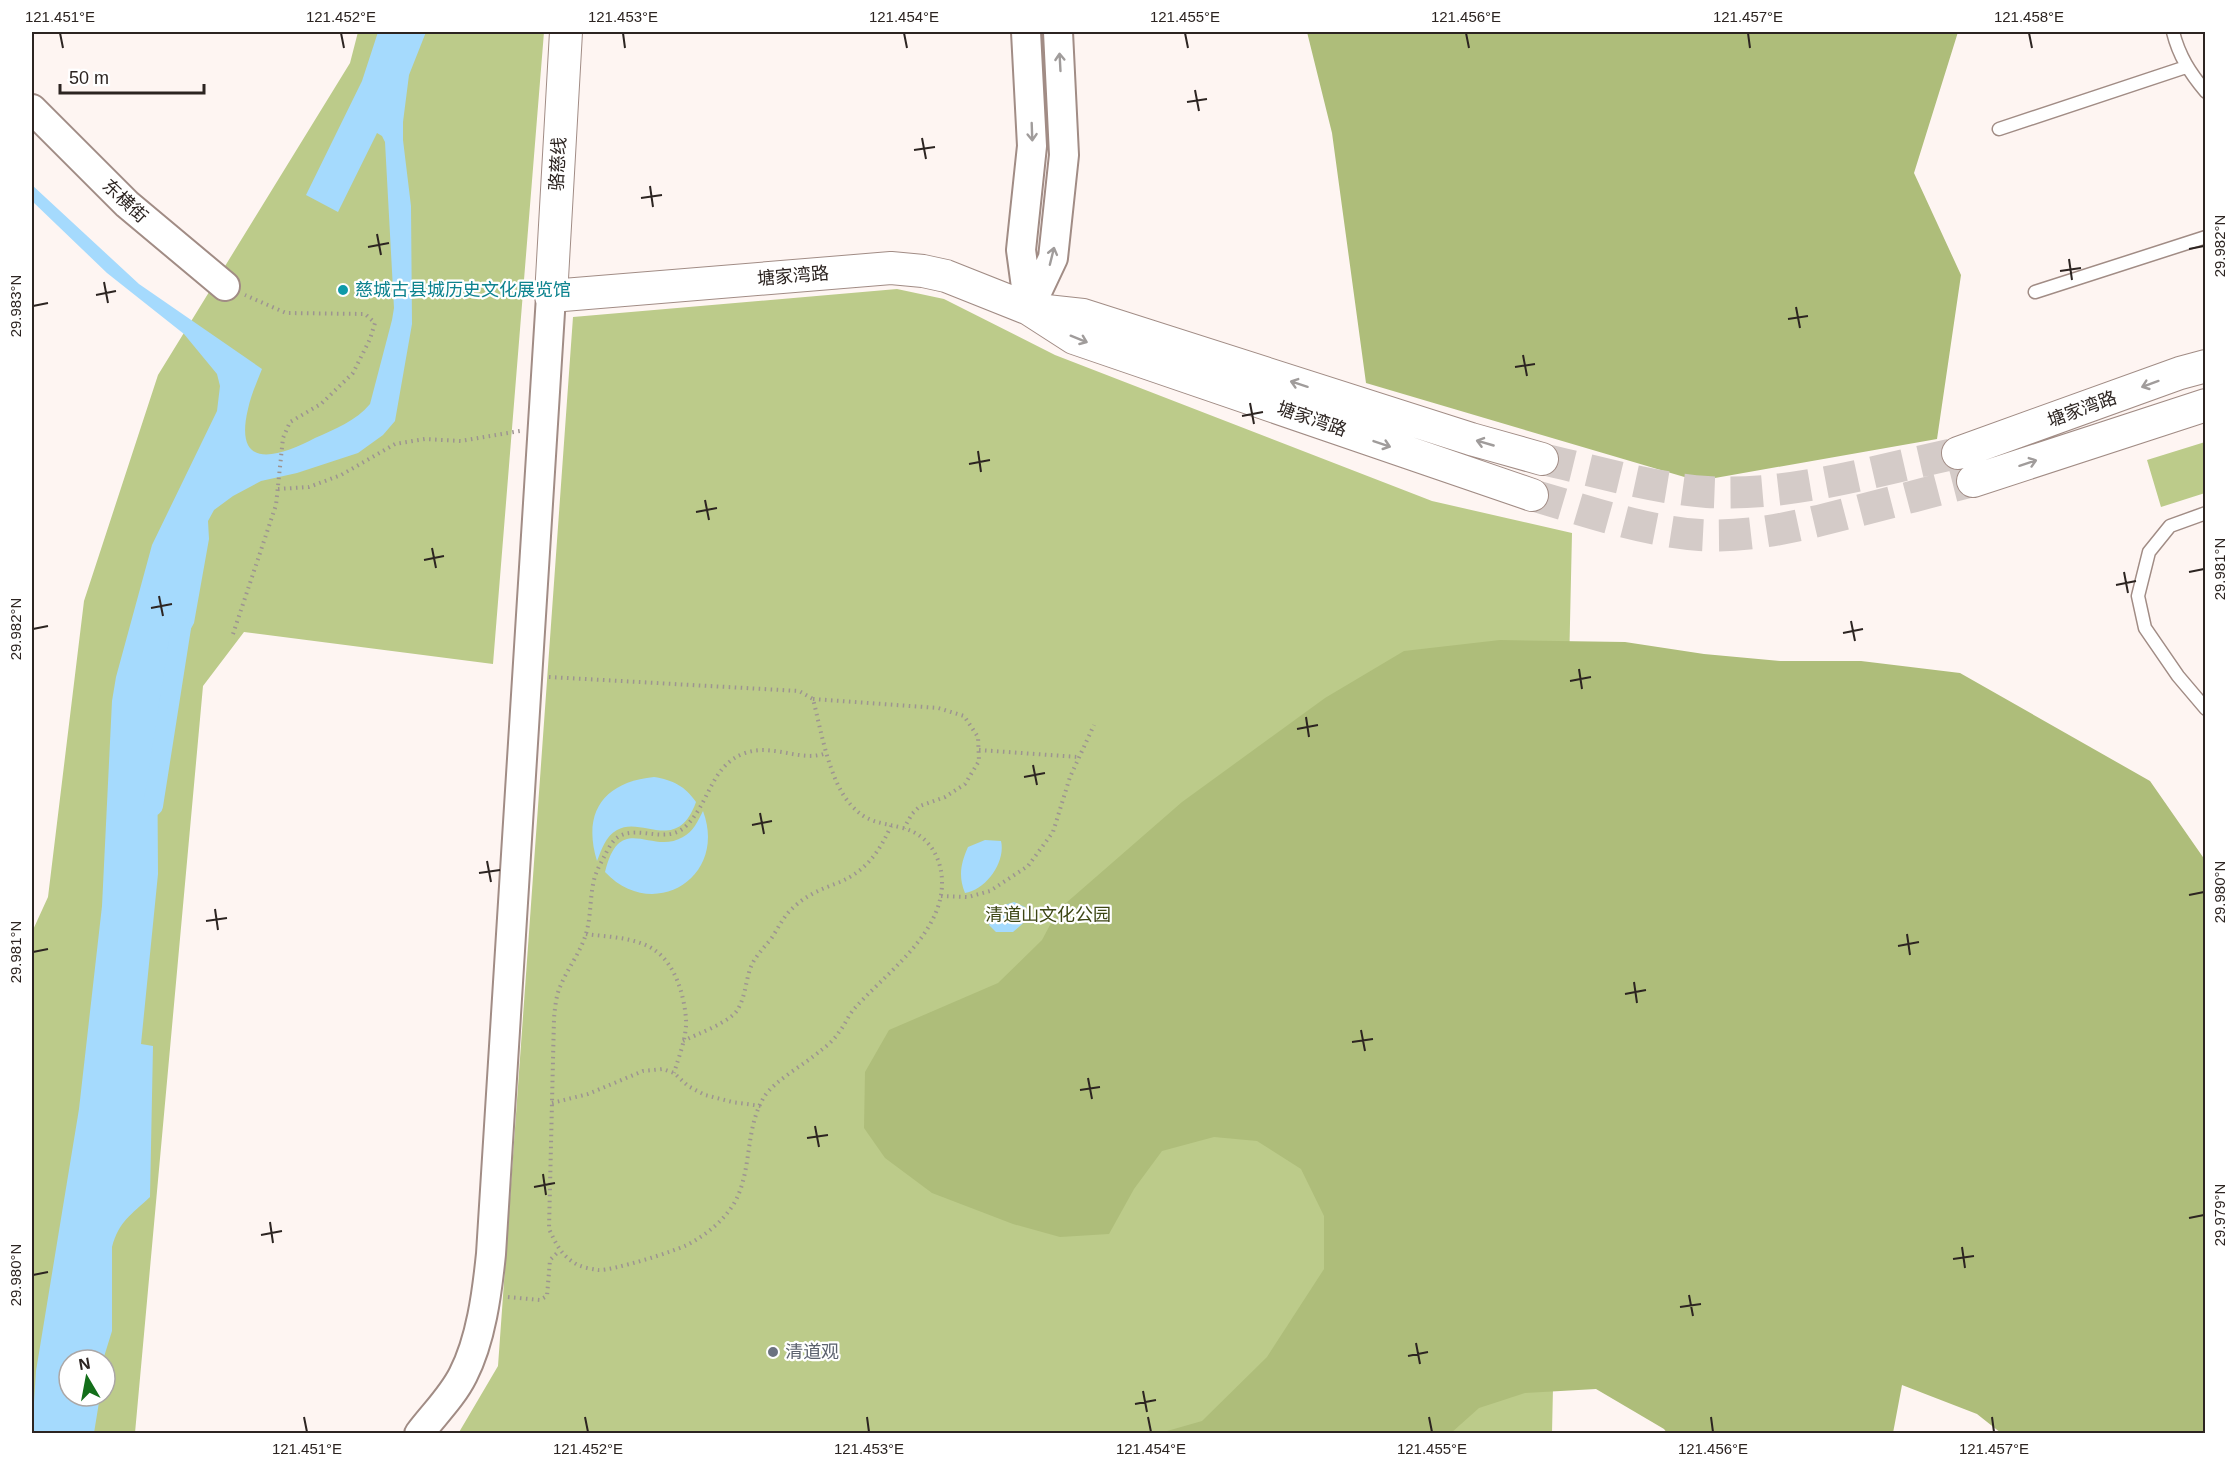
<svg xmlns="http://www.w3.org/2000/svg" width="2237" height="1465" viewBox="0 0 2237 1465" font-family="Helvetica,'Noto Sans SC',sans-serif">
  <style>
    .green { fill: #bccb8a; fill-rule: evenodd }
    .forest { fill: #aebd7a }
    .water { fill: #a5dafd }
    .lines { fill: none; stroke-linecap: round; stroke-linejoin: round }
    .canal { stroke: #a5dafd; stroke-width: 20 }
    .secondary-tunnel { stroke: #d4cbc8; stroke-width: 32; stroke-dasharray: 32 16; stroke-linecap: butt }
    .service-casing { stroke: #a18c85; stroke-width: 15 }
    .tertiary-casing { stroke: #a18c85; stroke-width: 32 }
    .secondary-casing { stroke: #a18c85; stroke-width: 34 }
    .path { stroke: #9d9491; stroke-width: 4; stroke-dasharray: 1.5 4.5; stroke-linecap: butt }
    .service { stroke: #fff; stroke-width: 12 }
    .tertiary { stroke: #fff; stroke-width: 28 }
    .secondary { stroke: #fff; stroke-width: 32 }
    .oneway { stroke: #a09c9b }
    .ticks { fill: none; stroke: #2c2421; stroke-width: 2 }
    .culture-dot { fill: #0f9aa8; stroke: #fff; stroke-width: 2 }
    .worship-dot { fill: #6b7280; stroke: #fff; stroke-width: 2 }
    .labels { text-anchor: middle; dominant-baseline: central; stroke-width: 4.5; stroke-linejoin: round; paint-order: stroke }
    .street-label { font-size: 18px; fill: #2c2421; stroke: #fff }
    .culture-label { font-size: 18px; fill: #0d838f; stroke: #fff; text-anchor: start }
    .park-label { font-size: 18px; fill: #3d4614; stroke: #fff }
    .worship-label { font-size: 18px; fill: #5b616d; stroke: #fff; text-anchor: start }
    .neatline { fill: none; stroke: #2c2421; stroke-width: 2 }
    .ticks-label { font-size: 15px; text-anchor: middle; fill: #2c2421 }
  </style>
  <rect width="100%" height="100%" fill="#fef5f2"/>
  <path class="green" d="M358 32H544L493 664 244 632 203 686 135 1433H32V932L48 897 84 601 158 375 350 63ZM69 1360H105V1396H69Z
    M897 289 944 299 1055 355 1432 501 1572 533 1552 1433 458 1434 498 1366 573 317Z
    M2205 442V493L2161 507 2147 460Z"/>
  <path class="forest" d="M1307 32H1958L1914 173 1961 275 1937 439 1698 481 1366 383 1332 133Z
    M1500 640 1625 642 1704 654 1780 661H1861L1960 673 2150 781 2205 860V1433H2001L1977 1414 1902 1385 1893 1433H1667L1664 1429 1596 1389 1525 1393 1479 1408 1451 1433H1160L1202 1421 1267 1357 1324 1269V1216L1301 1169 1257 1141 1214 1137 1162 1151 1134 1189 1109 1234 1060 1237 1013 1224 932 1193 885 1158 864 1128 865 1072 889 1030 998 983 1042 940 1058 910 1182 802 1325 698 1404 651Z"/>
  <path class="water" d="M378 32H426L409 75 403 122V140L411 206 412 324 395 421 383 435 358 453 297 473 261 481 233 496 214 510 208 521 209 539 194 623 167 673 157 722 158 874 141 1044 153 1046 150 1197C131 1215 119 1221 112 1247V1331L103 1360H69V1396H100L94 1433H32L36 1371 79 1109 102 906 112 701 116 677 152 545 217 411 220 386 217 374 184 334 107 273 32 201V185L139 284 262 369C257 382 251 395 248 409 233 472 279 457 315 438 335 429 356 421 370 404L392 320 394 308 385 142 382 136 377 133 338 212 306 195 362 81Z
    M654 777C673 780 685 786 696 802 677 855 642 815 617 830 605 837 602 849 597 861 582 812 604 782 654 777Z
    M703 811C728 878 653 923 605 872 620 810 651 856 683 837 693 832 698 821 703 811Z
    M985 840 1001 841C1006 862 986 890 965 893 958 876 961 863 968 847Z
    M1014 902 1025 907 1029 918 1013 932H996L989 925 995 908Z"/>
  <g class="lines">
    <path class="canal" d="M153 806 181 628"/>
    <path class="secondary-tunnel" d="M1542 459C1596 471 1651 488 1707 492 1790 497 1877 470 1958 453
      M1532 495C1587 511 1643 531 1700 535 1753 538 1803 525 1853 512 1893 502 1933 491 1973 481"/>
    <defs>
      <path id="service" d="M2173 32C2179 56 2190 73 2206 92
        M1999 129 2186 67
        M2035 292 2206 237
        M2206 513 2170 526 2149 552 2138 596 2145 628 2178 676 2206 709"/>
      <path id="tertiary" d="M1026 32 1032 146 1021 250 1029 309
        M32 109 127 204 225 286
        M1029 309 1053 258 1064 155 1058 32
        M419 1434C434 1414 452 1397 463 1375 481 1340 487 1293 491 1254L551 296"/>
      <path id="secondary" d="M566 32 551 296 891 268 923 271 946 276 1029 309 1074 338 1532 495
        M1037 310 1083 315 1471 439 1542 459
        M1958 453 2180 373 2206 366
        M1973 481 2206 405"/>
    </defs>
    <use href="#service" class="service-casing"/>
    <use href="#tertiary" class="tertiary-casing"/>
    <use href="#secondary" class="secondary-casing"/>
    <path class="path" d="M278 489 309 487 341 475 395 444 425 439 461 441 520 431
      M233 634 276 505 283 438 290 422 321 404 353 373 370 339 375 323 365 314 286 313 245 295
      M549 677 799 691 813 699C821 730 829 781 851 805 868 824 881 822 903 828 933 836 946 866 941 895 933 941 883 976 854 1009 848 1016 845 1025 839 1032 835 1039 827 1046 820 1051 804 1065 775 1080 764 1097 744 1130 753 1173 733 1205 722 1222 707 1234 689 1244 676 1251 612 1271 598 1270 591 1269 581 1267 576 1264 561 1255 556 1244 549 1229L554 1018C555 1008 556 996 560 987 568 967 582 951 587 930 591 914 590 896 594 880 596 871 601 863 605 855 608 849 612 841 618 837 639 824 667 846 687 825 710 802 711 765 745 753 773 743 802 763 826 753
      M813 699 938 708 964 716 978 737 979 761 965 784 945 797 920 806 912 814 904 828
      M979 750 1078 757
      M941 896 968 897 990 891 1028 866 1053 832 1070 777 1094 725
      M586 934C608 937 634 937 653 949 675 963 684 994 686 1019 687 1037 679 1056 674 1073
      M683 1041C697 1034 731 1022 738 1009 745 997 746 981 750 969 755 956 763 949 771 939 779 927 784 915 795 906 808 894 824 888 840 882 867 870 879 852 891 826
      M552 1103 588 1094 643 1071 663 1069 674 1073 688 1086 705 1095 732 1102 761 1106
      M508 1297 540 1300 547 1296 550 1260 559 1251"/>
    <use href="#service" class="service"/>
    <use href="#tertiary" class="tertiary"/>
    <use href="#secondary" class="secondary"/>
  </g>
  <defs><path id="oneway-shaft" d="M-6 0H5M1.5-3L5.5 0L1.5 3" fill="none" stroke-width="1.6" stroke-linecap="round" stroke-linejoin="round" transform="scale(1.5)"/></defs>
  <g class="oneway">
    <use href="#oneway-shaft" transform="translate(1060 62) rotate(-93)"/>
    <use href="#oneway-shaft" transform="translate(1032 132) rotate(88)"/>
    <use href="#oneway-shaft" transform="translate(1052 256) rotate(-76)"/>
    <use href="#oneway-shaft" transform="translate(1079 339) rotate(22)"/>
    <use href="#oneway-shaft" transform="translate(1299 384) rotate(-162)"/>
    <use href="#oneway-shaft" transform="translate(2150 384) rotate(160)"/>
    <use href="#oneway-shaft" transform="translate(1485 443) rotate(-164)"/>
    <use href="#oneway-shaft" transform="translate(1382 444) rotate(19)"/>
    <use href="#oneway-shaft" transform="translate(2028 463) rotate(-18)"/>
  </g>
  <path class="ticks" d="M60 33 63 48M341 33 344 48M623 33 625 48M904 33 907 48M1185 33 1188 48M1466 33 1469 48M1748 33 1750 48M2029 33 2032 48M1195 90 1199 111M1187 102 1207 99M922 138 926 159M914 150 935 147M650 186 653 207M641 198 662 195M377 234 381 255M368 247 389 243M2189 249 2204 246M2069 259 2072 280M2060 271 2081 268M104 282 108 303M96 295 116 291M33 306 48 303M1796 307 1800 328M1788 319 1808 316M1523 355 1527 376M1515 367 1535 364M1250 403 1254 424M1242 416 1263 412M978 451 981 472M969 464 990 460M705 500 709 520M696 512 717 508M432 548 436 568M424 560 444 556M2124 572 2128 593M2189 572 2204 569M2116 585 2136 581M159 596 163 616M151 608 172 604M1851 621 1855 641M33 629 48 626M1843 633 1863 629M1579 669 1582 689M1570 681 1591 677M1306 717 1309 737M1297 729 1318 725M1033 765 1037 785M1024 777 1045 773M760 813 764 834M752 825 772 821M487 861 491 882M479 873 500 870M2189 895 2204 892M215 909 218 930M206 921 227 918M1907 934 1910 955M1898 946 1919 942M33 952 48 949M1634 982 1637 1003M1625 994 1646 990M1361 1030 1365 1051M1352 1042 1373 1039M1088 1078 1092 1099M1080 1090 1100 1087M815 1126 819 1147M807 1138 828 1135M543 1174 546 1195M534 1187 555 1183M2189 1218 2204 1215M270 1222 273 1243M261 1235 282 1231M1962 1247 1965 1268M1953 1259 1974 1256M33 1275 48 1272M1689 1295 1693 1316M1680 1307 1701 1304M1416 1343 1420 1364M1408 1356 1428 1352M1143 1391 1147 1412M1135 1404 1156 1400M304 1417 307 1432M585 1417 588 1432M867 1417 869 1432M1148 1417 1151 1432M1429 1417 1432 1432M1711 1417 1713 1432M1992 1417 1994 1432"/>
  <circle class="culture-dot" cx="343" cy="290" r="6"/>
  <circle class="worship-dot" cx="773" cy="1352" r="6"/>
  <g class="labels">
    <g class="street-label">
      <text transform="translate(558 164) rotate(-87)">骆慈线</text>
      <text transform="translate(125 201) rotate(43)">东横街</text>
      <text transform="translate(793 276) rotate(-5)">塘家湾路</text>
      <text transform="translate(2082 409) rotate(-20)">塘家湾路</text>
      <text transform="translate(1312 419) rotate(19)">塘家湾路</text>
    </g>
    <g class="culture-label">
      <text x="355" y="290">慈城古县城历史文化展览馆</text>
    </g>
    <g class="park-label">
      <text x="1048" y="915">清道山文化公园</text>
    </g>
    <g class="worship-label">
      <text x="785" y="1352">清道观</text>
    </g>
  </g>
  <rect width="2237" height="1465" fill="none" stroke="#ffffff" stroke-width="66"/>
  <g transform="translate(87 1378) rotate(350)"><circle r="28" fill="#ffffff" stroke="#aba7a6" stroke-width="1.5"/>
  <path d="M0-4.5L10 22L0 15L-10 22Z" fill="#136e1a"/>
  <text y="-9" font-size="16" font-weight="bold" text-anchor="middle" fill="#2c2421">N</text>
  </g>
  <path d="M60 84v9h144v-9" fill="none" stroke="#2c2421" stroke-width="3"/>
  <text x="69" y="84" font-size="18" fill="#2c2421" stroke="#ffffff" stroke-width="4.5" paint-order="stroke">50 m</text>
  <rect x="33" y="33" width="2171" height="1399" class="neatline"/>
  <g class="ticks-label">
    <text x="60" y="22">121.451°E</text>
    <text x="341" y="22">121.452°E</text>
    <text x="623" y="22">121.453°E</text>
    <text x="904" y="22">121.454°E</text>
    <text x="1185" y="22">121.455°E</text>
    <text x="1466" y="22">121.456°E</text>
    <text x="1748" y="22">121.457°E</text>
    <text x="2029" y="22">121.458°E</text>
    <text transform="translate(2220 246) rotate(-90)" y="5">29.982°N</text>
    <text transform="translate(16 306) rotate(-90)" y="5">29.983°N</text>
    <text transform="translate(2220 569) rotate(-90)" y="5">29.981°N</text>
    <text transform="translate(16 629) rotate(-90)" y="5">29.982°N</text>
    <text transform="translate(2220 892) rotate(-90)" y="5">29.980°N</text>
    <text transform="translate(16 952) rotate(-90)" y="5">29.981°N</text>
    <text transform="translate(2220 1215) rotate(-90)" y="5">29.979°N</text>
    <text transform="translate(16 1275) rotate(-90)" y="5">29.980°N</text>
    <text x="307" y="1454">121.451°E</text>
    <text x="588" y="1454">121.452°E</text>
    <text x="869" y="1454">121.453°E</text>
    <text x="1151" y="1454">121.454°E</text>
    <text x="1432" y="1454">121.455°E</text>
    <text x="1713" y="1454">121.456°E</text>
    <text x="1994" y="1454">121.457°E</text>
  </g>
</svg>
